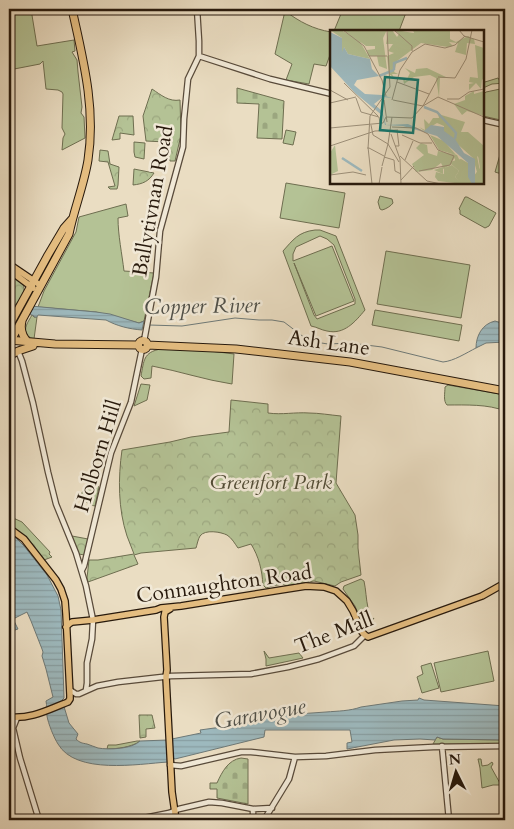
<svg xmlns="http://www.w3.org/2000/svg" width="514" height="829" viewBox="0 0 514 829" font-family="Cardo,serif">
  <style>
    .green { fill: #b4c295; stroke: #6e6e50; fill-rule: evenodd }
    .cemetery { fill: url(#cemetery-stones); stroke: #6e6e50 }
    .park { fill: url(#park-crowns); stroke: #6e6e50 }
    .water { fill: url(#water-rules); stroke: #6e7977 }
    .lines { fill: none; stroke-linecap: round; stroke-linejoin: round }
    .stream { stroke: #6e7977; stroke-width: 1 }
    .minor-casing { stroke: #584a3a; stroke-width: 7 }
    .major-casing { stroke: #27190c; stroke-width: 8 }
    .highway-casing { stroke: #27190c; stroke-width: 9 }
    .minor { stroke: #f1e9d7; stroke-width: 4.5 }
    .major { stroke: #e5be81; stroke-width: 5.5 }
    .highway { stroke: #e5be81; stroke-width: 7 }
    .labels { text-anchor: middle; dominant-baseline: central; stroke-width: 5; stroke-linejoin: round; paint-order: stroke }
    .street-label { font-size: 21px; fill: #27190c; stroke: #f1e9d7 }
    .park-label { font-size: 21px; font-style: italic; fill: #514c35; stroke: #f1e9d7 }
    .water-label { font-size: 22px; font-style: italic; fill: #50514a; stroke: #f1e9d7 }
    .inset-river { fill: none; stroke: #9db9be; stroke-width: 2.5 }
    .inset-road { fill: none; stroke: #9c8f79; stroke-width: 1 }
    .view { fill: #0f766e; fill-opacity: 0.15; stroke: #0f766e; stroke-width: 2.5 }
    .inset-edge { fill: none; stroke: #27190c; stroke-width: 2.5 }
  </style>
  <defs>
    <pattern id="cemetery-stones" width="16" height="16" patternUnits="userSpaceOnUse" patternTransform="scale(1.25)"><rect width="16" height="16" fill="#b4c295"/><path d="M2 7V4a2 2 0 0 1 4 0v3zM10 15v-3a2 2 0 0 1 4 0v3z" fill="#9ba67f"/></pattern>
    <pattern id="park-crowns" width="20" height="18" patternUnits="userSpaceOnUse" patternTransform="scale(1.25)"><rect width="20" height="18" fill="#b4c295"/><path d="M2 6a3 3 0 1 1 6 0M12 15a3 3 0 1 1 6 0" fill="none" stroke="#9ba67f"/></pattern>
    <pattern id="water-rules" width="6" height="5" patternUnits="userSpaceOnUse" patternTransform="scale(1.25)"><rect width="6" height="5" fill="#9db9be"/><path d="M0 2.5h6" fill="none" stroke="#879ea2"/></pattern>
  </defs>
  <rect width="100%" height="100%" fill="#eaddc2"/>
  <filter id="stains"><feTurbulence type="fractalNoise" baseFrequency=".004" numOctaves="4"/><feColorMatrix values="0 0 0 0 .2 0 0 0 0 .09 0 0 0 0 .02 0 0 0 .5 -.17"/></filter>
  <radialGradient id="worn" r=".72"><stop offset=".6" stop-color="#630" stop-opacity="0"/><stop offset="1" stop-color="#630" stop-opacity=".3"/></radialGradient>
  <path class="green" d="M9 9H31L37 46 74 40 75 51 72 52 77 60 78 72 82 107 81 113 84 117 85 138 62 150 63 138 65 134 62 128 63 94 62 92 58 90 46 89 43 61 40 64 9 70Z
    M343 9H413L407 10 399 31H334Z
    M285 11C300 22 313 29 331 32V52L326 66 314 64 309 84 286 80 292 64 275 54Z
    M483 76 485 82 498 78 500 81 505 79V83L492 84 483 88Z
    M505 88V121L483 116V95L486 92Z
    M286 130 296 132 293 145 283 143Z
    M505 137V175L495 172Z
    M286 183 345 193 339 228 280 218Z
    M380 196 392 199 393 203C391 206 386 209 382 210L380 209 378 202Z
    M465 197H467L496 213 489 226 485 228 460 214V210L459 209Z
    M126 204 128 216 118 218C118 235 122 254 124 271L154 273 144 321 139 323 96 312 38 307 44 291 76 232 79 217Z
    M315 230H320L336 236 365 310C355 322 344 335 327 331 321 330 317 327 311 326L283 251C293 240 298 232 315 230ZM320 236 327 239 334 245 355 299V304L317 319 314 315 294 263 316 316 354 301 332 246 293 261V254L296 247Z
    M386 251 470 265 461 318 377 304Z
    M375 310 462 325 459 341 372 325Z
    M32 315 34 317H37L34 339 27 336C23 328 28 322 32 315Z
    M161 349 210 351 234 354 232 384C205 380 179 371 152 366L151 378 144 379 141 376C144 361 143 352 161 349Z
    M141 384 150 385 147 400 134 406Z
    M448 385 505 395V411C488 404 466 405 447 405 443 401 445 393 445 387Z
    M361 579 364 581C366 590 366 599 368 608L365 611 369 622 374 618 365 631 355 606 343 589 344 586Z
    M264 651 269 658 299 653 303 658 266 666V659Z
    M488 651 494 681 441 692 434 663Z
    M431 663 439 688 422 693 417 677 423 674 421 666Z
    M137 741H140C133 747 116 749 107 749L108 745H116Z
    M478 759H481L482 766 488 765 492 762 493 764 491 767 501 785H493L482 788 480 768Z"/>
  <path class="cemetery" d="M237 88 284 101 282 139 257 138 259 104 237 103Z
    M241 758 248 759V804L217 798V789H210V783H217C222 772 228 760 241 758Z"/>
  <path class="park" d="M152 89C161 95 169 102 180 100L181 135 175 161H170L166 142 146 141 143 116Z
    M119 116H133L134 135 120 133V139L112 140Z
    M134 142 145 143 144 159 135 157 134 152Z
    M100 150 108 151 110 164 119 167 118 185 117 189H110L108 187 115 186 108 162 99 161Z
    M134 169 154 173C149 181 143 184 133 185Z
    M9 272C13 276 19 279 22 283 29 293 15 305 9 311Z
    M231 400 268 404V413C282 415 295 412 309 413 319 413 330 415 341 416L336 483 355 515 358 535V548L361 575 341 582 335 586 314 581 286 586 283 584 272 586 266 588 263 585C262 570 259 557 251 544L238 548C235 544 232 538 227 535 221 532 205 529 200 536 198 539 197 545 196 548L141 553 134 555 138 564 88 582 87 578 89 560H98L134 554C132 548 129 542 127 536 118 509 118 478 122 450L170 442 191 437 229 432Z
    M94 484 99 487 95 506C89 505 78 498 83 491 85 488 91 486 94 484Z
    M9 516 22 522 50 552 49 554 52 557 44 560 21 533 9 525Z
    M72 536 88 539 84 555 79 554Z
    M139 715H152L155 728 146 729V737L140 738Z
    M437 737 443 739 505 740V744H433Z"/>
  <path class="water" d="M9 304 96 312 110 314 139 323 144 321 142 330C129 329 117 326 106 320L38 315 37 317H34V316L32 315 9 311Z
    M495 321 505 324V342L486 343 476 348C476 336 482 324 495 321Z
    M9 533 16 538 24 546 47 575 58 596 61 610 64 698 62 700 69 723 78 734 76 739C80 743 82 743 87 744 91 745 94 747 98 748 109 750 132 749 140 741L167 740 201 733 200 730 243 724 255 721 256 717C280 714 303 714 326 712 338 711 350 711 361 707L402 701 418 700 419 698 424 700 505 706V740L443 739 437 737 435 740 420 739 394 740 347 749V743L352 742 350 730H265L264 737 175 759 173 758 168 762C138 764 76 775 58 744 54 738 48 723 47 716 46 713 47 711 47 708 47 706 46 703 46 701L53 697 46 669 42 656 43 652 42 649 31 621 27 612 13 619 18 629 12 631 9 626Z"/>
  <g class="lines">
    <path class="stream" d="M149 325 182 326 235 318 259 320H272L284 322 305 338 315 342 328 344 350 343 382 347 443 362C454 361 466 353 476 348"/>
    <defs>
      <path id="minor" d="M199 56 270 79 332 94
        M483 120 505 125
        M144 341 156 277 160 231 183 147 184 119 188 79 199 56V41L197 9
        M18 351 22 361 33 403 48 472 56 504 76 553 86 586 93 620 92 639 87 663V683L86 690
        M82 570 84 566 111 453 131 402 142 349
        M70 690 76 694H79L97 686 118 682 171 676 251 674 288 667 319 659 354 646 365 635
        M17 718 13 728 20 758 39 820
        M442 746 449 820
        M170 765 181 766 241 752H251L295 757 326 756 375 750 433 747 505 746
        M253 809V820
        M134 820 169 813 179 809 209 802 222 803 253 809 272 808
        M264 820 289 779 295 757"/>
      <path id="major" d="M9 264 40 285
        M9 270 33 288
        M9 528 24 539 56 580 61 589 65 601 66 614 70 695V699L68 702C47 710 32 719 9 717
        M170 609 165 612 164 617 167 670 166 677 172 792 176 820
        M66 627 69 624 72 622 93 620 156 610 161 608 181 606 306 586 324 587 336 591 347 601 353 611 362 632 365 635 368 637 482 596 505 583"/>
      <path id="highway" d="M22 321C20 329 22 336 28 342
        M9 326 48 255 64 228 72 219
        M9 340 55 344 138 345
        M138.5 345a4.5 4.5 0 1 1 9 0a4.5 4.5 0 1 1-9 0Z
        M9 344 69 234C74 209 84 185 88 160 96 108 83 59 72 9
        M147 345 236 349 350 362 505 391
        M9 356 18 351 33 346"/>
    </defs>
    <use href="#minor" class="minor-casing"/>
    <use href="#major" class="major-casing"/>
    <use href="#highway" class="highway-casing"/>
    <use href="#minor" class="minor"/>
    <use href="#major" class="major"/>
    <use href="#highway" class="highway"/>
  </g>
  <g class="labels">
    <g class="street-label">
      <text transform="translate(153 201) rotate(-80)">Ballytivnan Road</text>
      <text transform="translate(329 343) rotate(8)">Ash Lane</text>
      <text transform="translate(98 456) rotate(-73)">Holborn Hill</text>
      <text transform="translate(224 584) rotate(-8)">Connaughton Road</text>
      <text transform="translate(334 633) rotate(-21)">The Mall</text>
    </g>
    <g class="park-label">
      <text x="271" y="482">Greenfort Park</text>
    </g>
    <g class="water-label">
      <text transform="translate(202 306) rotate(-1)">Copper River</text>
      <text transform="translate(260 714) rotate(-10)">Garavogue</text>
    </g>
  </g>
  <g transform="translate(330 30)">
    <rect width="154" height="154" fill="#eaddc2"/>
    <path d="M0 0H11L29 10 40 29 18 24 14 17 13 25 21 28 12 32 14 36H20L13 37 11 32 12 8ZM13 0H27L28 5 27 0H57L53 8 57 39 49 36 47 26H38L37 20 45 19V16H36ZM58 0H62L67 7 69 4 65 0 84 3 83 0H120V9L126 12 138 6 144 9 145 14 137 13 136 25 125 22 128 13 119 12 123 16 118 17 91 13 67 31 64 42 68 44H62L64 48 59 44 57 26 64 23 58 21 63 14H56ZM145 15 154 18V51L152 49 151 59 146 53 139 60V54L144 53 139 52 140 47 148 48ZM75 38 85 43 86 39 97 38 118 48H110L109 67 106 48 100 45 84 47 74 54 73 49 76 51 80 43ZM144 61V64L154 61V86L137 81 132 85 124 74 135 70V66ZM91 113 97 115 98 123 107 126 108 121 127 125 130 131H125V128L120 133 122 134 113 139V144L104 140 113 137 111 133 102 140 86 142 82 134 94 125 86 118ZM5 115 8 141 0 145V123ZM148 125 154 132V154H145L143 147 150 138Z" fill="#b4c295"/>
    <path d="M108 84 135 92 131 102H138L154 116V132L147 126 150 141 145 147 147 142 143 128 114 102V96L107 93 94 101 93 100 89 97 95 100 94 89 99 94 103 88H109ZM100 105 114 111 126 125 109 120ZM131 129 138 133 142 154 131 153 125 147 129 141 119 132Z" fill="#b4c295"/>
    <path d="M122 135 129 141 125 147 133 154 108 151 105 147 106 142 114 144V138Z" fill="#b4c295"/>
    <path d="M0 2 12 8V22L14 17 18 24 40 29 42 39 49 46 27 50 24 55 35 64 52 65 62 68 53 67 44 74 52 81 56 95 78 94 94 101 101 95 114 97V101L125 109 134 123 145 129V154H142L138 147V133L107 106 73 96 55 95 53 86 25 63 0 36Z" fill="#9db9be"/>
    <path class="inset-river" d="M64 40V33L77 28M49 46 64 40M94 77 107 82 126 103 125 109M12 128 32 141"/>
    <path class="inset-road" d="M13 0 34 16 52 50 56 66M64 0 82 16V21M129 0 134 6 154 12M39 26H57M108 47 125 48 136 29 142 0M67 52 99 64M14 53 48 86M0 60 18 70M26 68 31 82 49 87 50 93M117 69H129L139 62 154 59M54 70 57 92M62 70 70 40 82 22 95 14 115 18 125 15 135 6M63 70 93 76 108 48M0 73 26 67M56 87 82 88 93 76 108 67 154 87M41 95 43 105 58 114M62 97 86 98 98 104 108 120 124 126 120 135 89 141M0 98 53 93 56 87M61 104 70 129 71 154M72 105 90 113H102M58 114 62 87M58 114 69 132M0 116 45 101 68 100M65 116H69L67 100M38 117 42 154M39 118 54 126M38 119 40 86 60 57 57 0M70 126 97 151 111 154M54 127 64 130 65 141 71 144M75 130 83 111M52 136 58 114M0 145 23 142 36 145M71 150 84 136M49 154 52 137"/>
    <path class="view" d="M55 47 88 50 83 103 50 100Z"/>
    <rect width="154" height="154" class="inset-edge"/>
  </g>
  <rect width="514" height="829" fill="none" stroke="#eaddc2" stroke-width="30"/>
  <rect x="10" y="10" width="494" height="809" fill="none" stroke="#27190c" stroke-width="2.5"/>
  <rect x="15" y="15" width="484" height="799" fill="none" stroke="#27190c"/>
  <g transform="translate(456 772) rotate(355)" stroke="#f1e9d7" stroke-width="4" paint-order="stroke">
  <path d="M0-4L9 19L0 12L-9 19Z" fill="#27190c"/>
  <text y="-8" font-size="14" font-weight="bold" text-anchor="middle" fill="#27190c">N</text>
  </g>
  <rect width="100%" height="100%" filter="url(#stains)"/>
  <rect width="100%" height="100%" fill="url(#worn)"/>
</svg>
